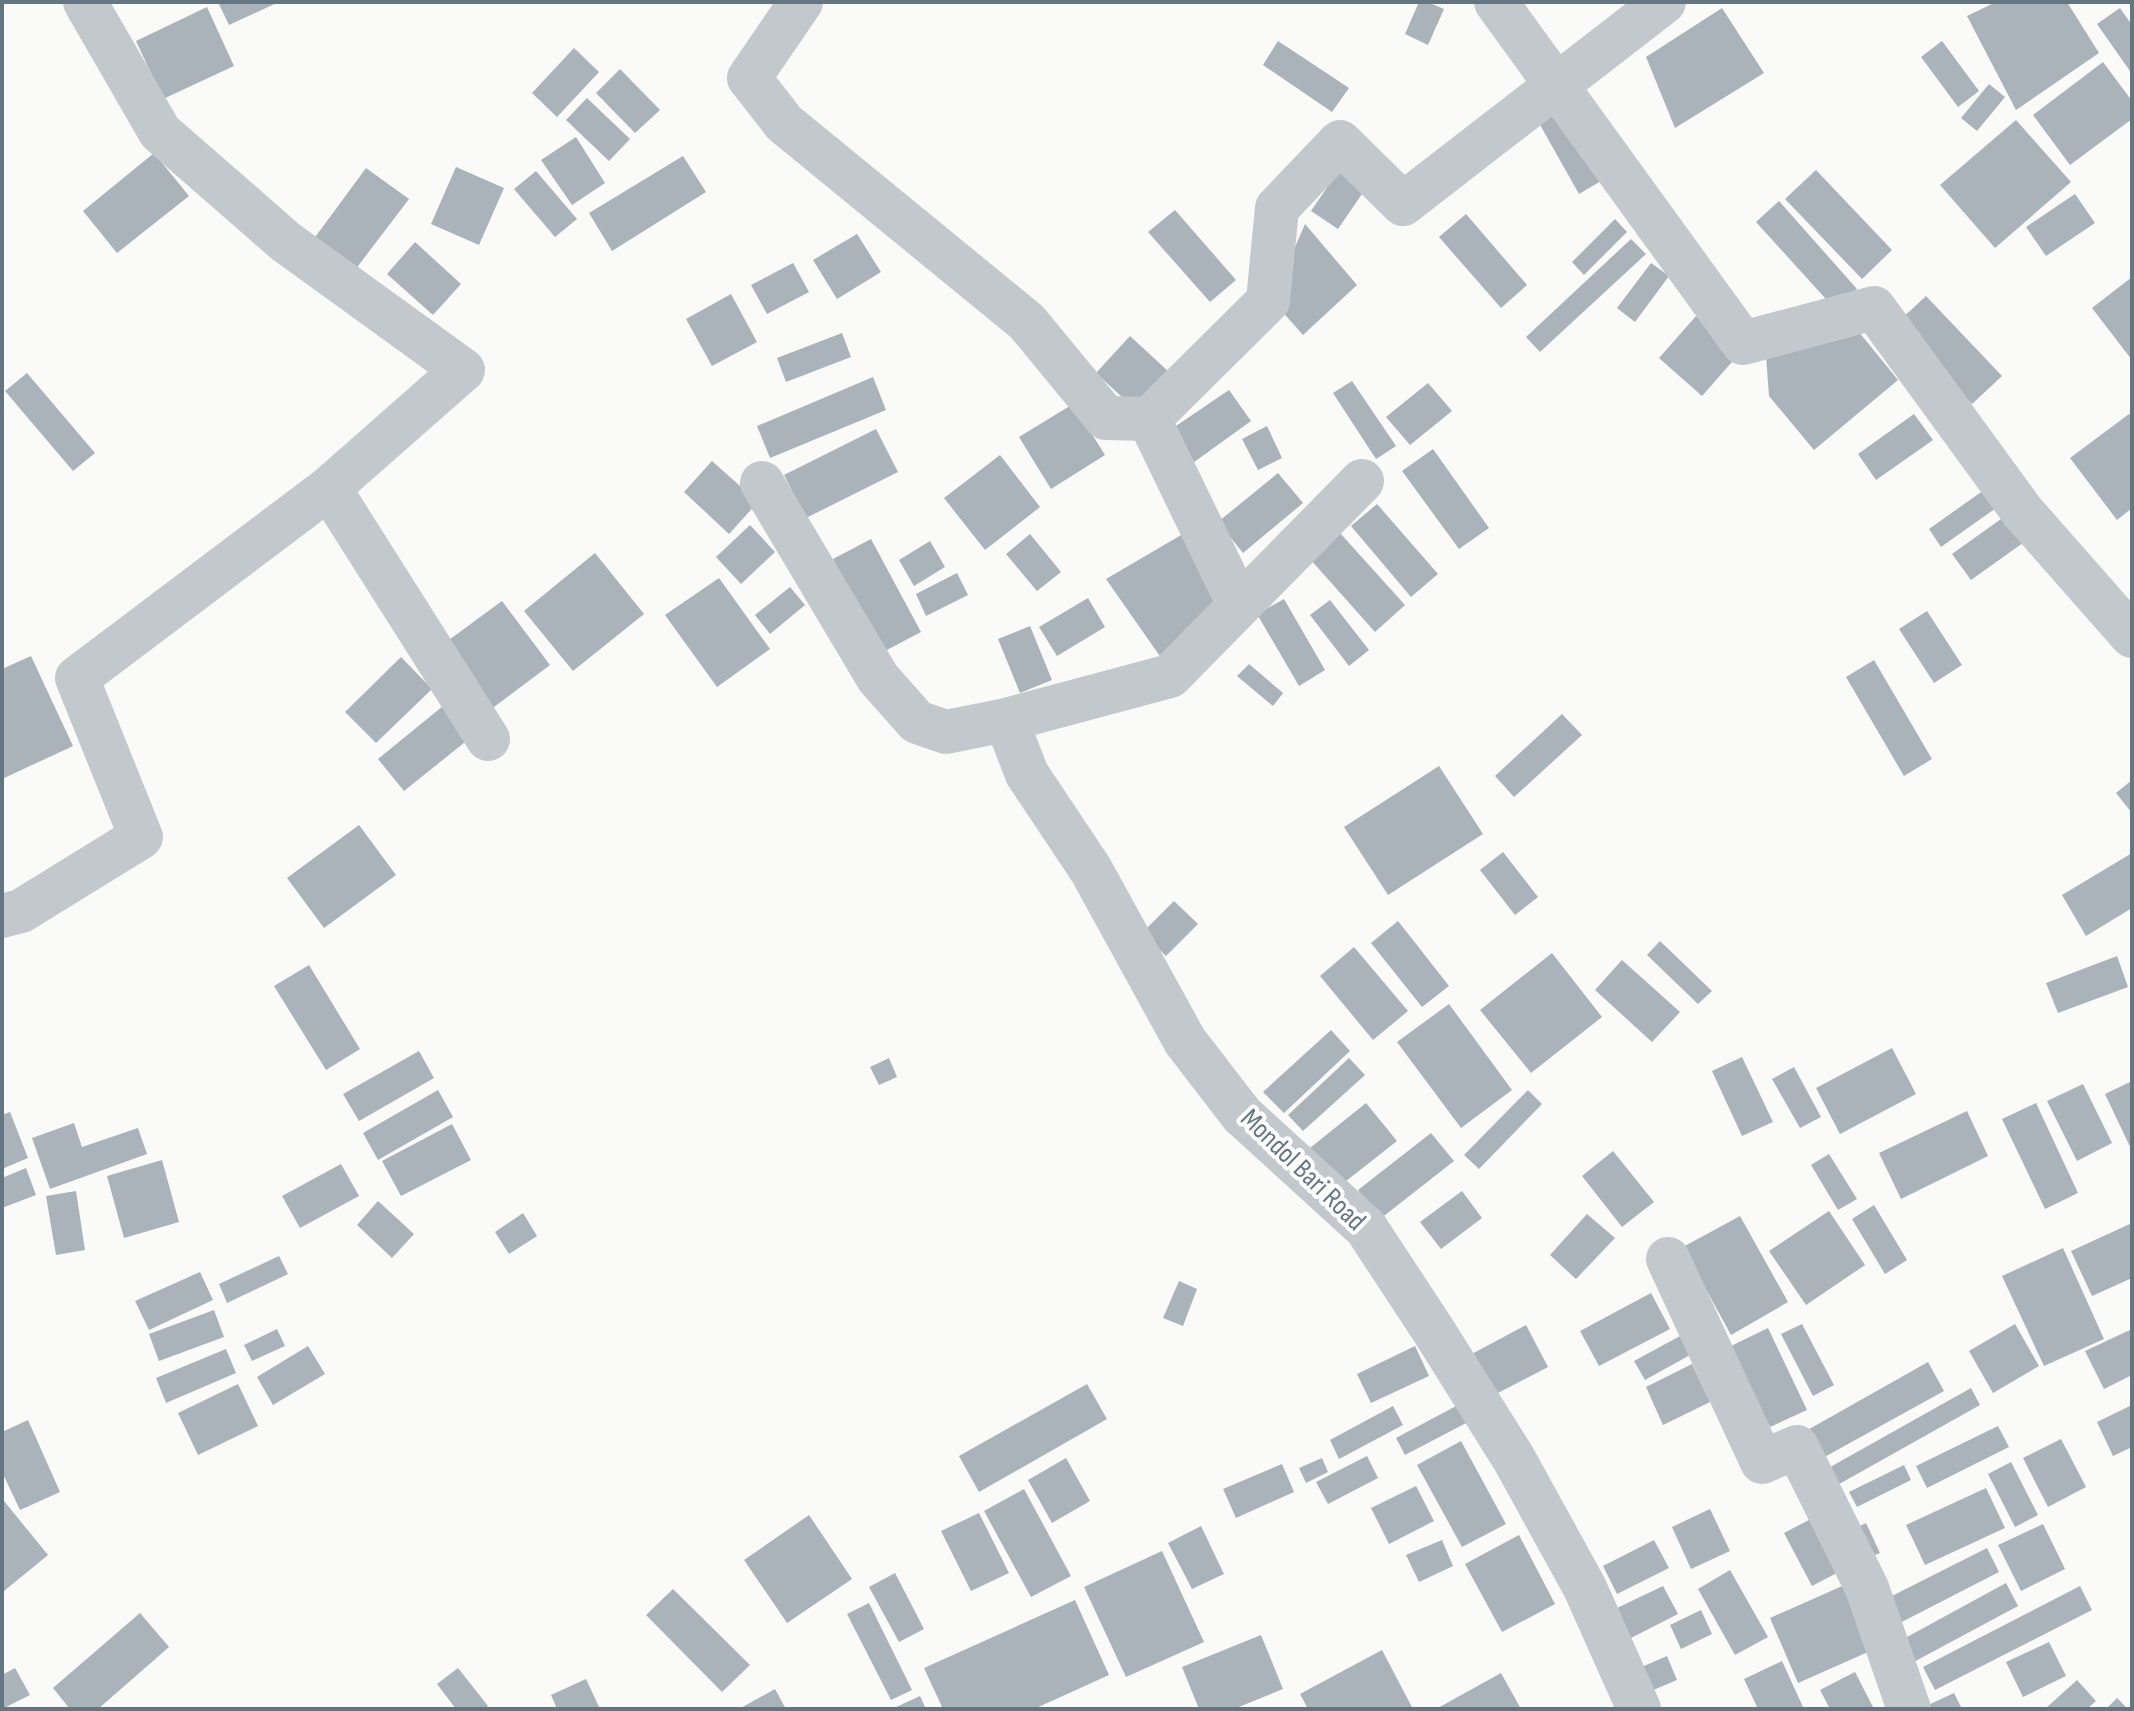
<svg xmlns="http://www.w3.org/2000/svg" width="2134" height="1711" viewBox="0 0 2134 1711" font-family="'Sofia Sans Condensed',sans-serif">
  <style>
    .building { fill: #aab3b9 }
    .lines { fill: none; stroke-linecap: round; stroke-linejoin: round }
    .minor { stroke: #c3c8cc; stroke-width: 44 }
    .labels { text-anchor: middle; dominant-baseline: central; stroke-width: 8; stroke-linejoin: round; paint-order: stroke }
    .street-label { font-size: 28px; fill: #657683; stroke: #fff }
  </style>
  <rect width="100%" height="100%" fill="#fafaf8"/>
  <path class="building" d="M218 2H279L229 25Z
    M1419 2H1427L1444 9 1428 45 1405 34Z
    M1996 2H2067L2099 53 2016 110 1967 16Z
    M207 7 234 66 163 99 136 41Z
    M1722 8 1764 73 1675 128 1646 57Z
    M2120 8 2132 25V74L2097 24Z
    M1278 41 1349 88 1332 112 1263 65Z
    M1942 41 1979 91 1958 107 1921 57Z
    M574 48 599 72 557 117 532 93Z
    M2103 62 2132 101V119L2070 165 2033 115Z
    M620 69 660 110 635 133 596 93Z
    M1989 84 2005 97 1977 131 1961 118Z
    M587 98 630 139 609 161 566 120Z
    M1565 108 1606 178 1579 194 1539 123Z
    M2016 120 2071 182 1995 248 1940 185Z
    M576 137 605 183 572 205 541 160Z
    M154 153 189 196 117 253 83 211Z
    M683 156 706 192 612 251 589 213Z
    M456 167 504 188 479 245 431 224Z
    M366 168 409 199 355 270 313 240Z
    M1339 170 1366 188 1338 229 1311 211Z
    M1816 170 1892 250 1862 279 1785 199Z
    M536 171 577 219 555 237 514 189Z
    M2075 194 2095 223 2046 256 2026 227Z
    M1779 201 1857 289 1835 309 1756 222Z
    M1175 210 1236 280 1210 302 1148 232Z
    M1466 214 1527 285 1501 308 1439 237Z
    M1615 219 1627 232 1584 275 1572 262Z
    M1305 224 1357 285 1303 335 1272 300Z
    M857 234 881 272 837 299 813 260Z
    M1631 239 1646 254 1540 352 1526 337Z
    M415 242 461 284 433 315 387 274Z
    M793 263 809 292 767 314 751 285Z
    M1651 263 1669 276 1635 322 1617 308Z
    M2132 277V360L2092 308Z
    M731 294 757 342 712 366 686 319Z
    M1926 296 2002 376 1972 404 1896 324Z
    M1696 316 1739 354 1702 396 1659 358Z
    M1854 326 1898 380 1814 450 1769 396 1766 355Z
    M842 333 851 357 786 382 777 358Z
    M1130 336 1169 372 1135 409 1096 373Z
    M27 373 95 453 73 471 5 391Z
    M873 377 886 410 770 458 757 426Z
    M1352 381 1396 446 1376 459 1333 393Z
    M1428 383 1452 411 1410 445 1386 417Z
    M1229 390 1251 421 1190 465 1173 428Z
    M1073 404 1105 455 1051 489 1019 437Z
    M1914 414 1933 440 1876 480 1858 454Z
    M2129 414 2132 418V508L2117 520 2070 458Z
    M1267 426 1282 458 1258 470 1242 439Z
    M876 429 898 472 806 518 784 475Z
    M1433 449 1489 528 1459 549 1402 471Z
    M1000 455 1040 507 985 550 944 498Z
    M712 461 758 502 729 534 684 492Z
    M1278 473 1303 503 1243 553 1218 522Z
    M1984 490 1996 508 1941 547 1929 529Z
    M1377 504 1438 574 1411 597 1351 526Z
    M2008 514 2027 540 1971 580 1952 554Z
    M750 525 775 552 741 584 716 557Z
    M1188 531 1220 595 1164 662 1106 579Z
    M1340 533 1405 605 1375 632 1310 559Z
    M1030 534 1061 572 1037 591 1006 554Z
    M871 539 921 632 883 652 833 559Z
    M930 541 945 567 914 586 899 560Z
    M595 553 644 614 573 671 524 611Z
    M957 573 968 595 926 616 916 594Z
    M719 578 770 649 717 687 665 615Z
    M790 587 805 605 770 634 755 615Z
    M1088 598 1105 627 1057 656 1039 627Z
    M1284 599 1325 670 1299 686 1257 614Z
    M1330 600 1369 650 1349 666 1310 615Z
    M502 601 550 665 490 710 442 645Z
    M1927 611 1962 665 1934 683 1899 629Z
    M1030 626 1052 680 1020 693 998 639Z
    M31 656 73 746 2 779V669Z
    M401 657 432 689 376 743 345 712Z
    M1874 660 1932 759 1904 776 1846 677Z
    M1249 664 1283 693 1273 706 1237 676Z
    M443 706 470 738 404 791 378 759Z
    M1562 714 1582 735 1514 797 1495 776Z
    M1439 766 1483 834 1388 895 1344 827Z
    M2132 780V813L2116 793Z
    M359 825 396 875 324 928 287 878Z
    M1503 852 1538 897 1515 915 1480 870Z
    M2132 853V908L2086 936 2062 895Z
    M1174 901 1198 924 1166 956 1142 933Z
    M1398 921 1449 986 1422 1007 1371 943Z
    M1660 941 1712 991 1698 1004 1647 955Z
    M1354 947 1408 1011 1373 1040 1320 976Z
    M1552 953 1602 1017 1531 1073 1480 1010Z
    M2117 956 2128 987 2058 1013 2046 983Z
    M1622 960 1680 1012 1652 1042 1595 990Z
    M309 965 360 1049 326 1070 274 986Z
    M1449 1004 1512 1090 1461 1128 1397 1042Z
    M1331 1030 1350 1051 1284 1113 1263 1092Z
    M1892 1048 1916 1094 1840 1134 1816 1088Z
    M419 1051 434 1078 359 1121 343 1094Z
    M1742 1057 1773 1122 1742 1136 1712 1071Z
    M889 1058 897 1077 879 1085 870 1067Z
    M1349 1058 1365 1075 1303 1131 1288 1115Z
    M1794 1067 1821 1117 1800 1128 1772 1079Z
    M2132 1081V1151L2105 1094Z
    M2083 1084 2112 1143 2077 1161 2047 1101Z
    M438 1090 453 1117 378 1160 363 1133Z
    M1528 1090 1542 1104 1479 1169 1464 1155Z
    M1366 1103 1397 1141 1341 1185 1310 1148Z
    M2036 1103 2078 1193 2045 1209 2002 1119Z
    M1967 1111 1988 1156 1901 1199 1879 1153Z
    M10 1112 28 1158 2 1169V1115Z
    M74 1123 82 1147 138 1128 147 1154 50 1189 32 1138Z
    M452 1124 471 1160 401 1196 382 1161Z
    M1431 1133 1454 1161 1380 1219 1358 1190Z
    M1613 1151 1654 1202 1622 1227 1582 1176Z
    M1829 1154 1857 1199 1838 1210 1811 1165Z
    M162 1160 179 1222 124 1238 107 1176Z
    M341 1164 359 1196 300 1228 282 1196Z
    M26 1168 36 1195 2 1208V1178Z
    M76 1191 85 1250 56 1255 46 1196Z
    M1462 1191 1482 1218 1441 1249 1420 1222Z
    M378 1201 414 1234 392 1258 357 1225Z
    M1874 1205 1907 1260 1885 1274 1852 1219Z
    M1829 1211 1865 1265 1806 1305 1769 1251Z
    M523 1213 537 1236 509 1254 495 1232Z
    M1587 1214 1615 1238 1576 1279 1550 1255Z
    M1740 1216 1788 1302 1731 1335 1683 1247Z
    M2132 1223V1278L2092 1296 2071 1251Z
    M2063 1248 2104 1339 2044 1366 2002 1276Z
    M279 1256 288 1274 227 1303 219 1284Z
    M200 1272 213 1300 149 1330 135 1301Z
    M1179 1281 1197 1289 1183 1326 1163 1318Z
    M1651 1293 1670 1329 1599 1366 1580 1331Z
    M214 1310 224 1337 159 1361 149 1334Z
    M1802 1324 1834 1385 1813 1396 1781 1334Z
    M2015 1324 2039 1366 1993 1393 1969 1351Z
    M1526 1325 1548 1367 1490 1397 1468 1356Z
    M1768 1328 1807 1410 1770 1427 1731 1346Z
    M277 1329 285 1346 252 1361 244 1345Z
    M2132 1329V1375L2104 1389 2085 1351Z
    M1680 1336 1690 1355 1645 1380 1634 1361Z
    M308 1346 325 1374 273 1405 257 1377Z
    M1415 1346 1429 1376 1371 1403 1357 1374Z
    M226 1349 236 1373 166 1403 156 1378Z
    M1928 1362 1944 1391 1819 1460 1804 1432Z
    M1692 1364 1710 1402 1663 1425 1646 1387Z
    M238 1384 258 1426 198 1455 178 1413Z
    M1087 1384 1107 1419 979 1492 959 1456Z
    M1971 1388 1980 1405 1825 1492 1816 1475Z
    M1458 1405 1468 1422 1405 1455 1396 1438Z
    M2132 1405V1447L2113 1456 2097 1422Z
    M1393 1406 1403 1425 1339 1459 1330 1440Z
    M28 1420 60 1492 20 1510 2 1472V1432Z
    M1998 1426 2009 1447 1927 1488 1916 1466Z
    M2061 1439 2086 1487 2048 1507 2023 1458Z
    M1461 1441 1506 1524 1462 1547 1417 1465Z
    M1367 1456 1378 1478 1328 1504 1316 1482Z
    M1066 1458 1090 1501 1052 1523 1028 1480Z
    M1322 1458 1328 1472 1306 1483 1299 1468Z
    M2011 1462 2038 1515 2015 1527 1988 1474Z
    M1282 1464 1294 1492 1236 1518 1223 1489Z
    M1904 1465 1911 1480 1857 1507 1849 1492Z
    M1416 1486 1434 1521 1389 1544 1371 1508Z
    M1986 1488 2005 1528 1925 1565 1906 1525Z
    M1024 1489 1071 1576 1031 1597 984 1511Z
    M4 1501 48 1555 4 1591 2 1589V1503Z
    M1710 1509 1730 1551 1691 1569 1672 1527Z
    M1826 1511 1854 1564 1812 1586 1784 1533Z
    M979 1513 1009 1573 971 1591 941 1531Z
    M809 1515 852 1579 787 1623 744 1560Z
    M1866 1523 1880 1553 1861 1561 1847 1532Z
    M2043 1524 2065 1569 2021 1591 1998 1545Z
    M1201 1526 1224 1574 1192 1589 1168 1543Z
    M1519 1535 1555 1604 1502 1632 1465 1564Z
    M1442 1540 1453 1566 1419 1582 1406 1555Z
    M1654 1540 1669 1568 1617 1594 1603 1566Z
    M1987 1548 1999 1572 1890 1628 1878 1603Z
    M1162 1551 1204 1642 1126 1677 1084 1587Z
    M1730 1570 1768 1637 1735 1655 1698 1589Z
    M895 1573 924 1629 899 1642 869 1587Z
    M1849 1583 1877 1648 1798 1683 1770 1618Z
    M2006 1583 2018 1606 1908 1665 1896 1643Z
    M1663 1586 1678 1614 1629 1639 1615 1609Z
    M2080 1586 2092 1610 1935 1690 1923 1667Z
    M673 1589 750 1665 722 1692 646 1615Z
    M1075 1600 1109 1675 1034 1709H943L924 1668Z
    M869 1603 912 1690 891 1700 847 1614Z
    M1701 1610 1712 1634 1681 1649 1670 1625Z
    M140 1613 169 1647 98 1709H70L53 1688Z
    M1261 1635 1283 1689 1234 1709H1199L1182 1667Z
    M2049 1642 2066 1676 2023 1697 2006 1662Z
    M1382 1650 1413 1709H1308L1300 1694Z
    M1667 1656 1677 1680 1639 1696 1630 1672Z
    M1782 1661 1803 1707 1758 1709 1744 1679Z
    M15 1668 30 1695 2 1709V1675Z
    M458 1668 488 1706 484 1709H456L437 1684Z
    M1855 1672 1874 1709H1830L1820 1690Z
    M1501 1673 1521 1709H1436Z
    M586 1679 600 1709H557L551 1695Z
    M2077 1680 2096 1701 2087 1709H2045Z
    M775 1689 786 1709H739Z
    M1954 1693 1962 1709H1925L1924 1707Z
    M920 1696 926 1709H892Z
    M2117 1698 2128 1709H2106Z"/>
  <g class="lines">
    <path class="minor" d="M85 2 160 132 286 242 463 370 329 488 488 739
      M801 2 749 78 784 123 1027 322 1106 418 1149 419 1239 605
      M1496 2 1743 343 1874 308 2022 511 2132 636
      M1149 419 1268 301 1277 208 1340 142 1403 204 1664 2
      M762 483 878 678 917 722 946 732 1006 720 1170 676 1362 481
      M1006 720 1027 774 1091 870 1185 1041 1242 1115 1366 1228 1435 1333 1514 1459 1585 1588 1639 1709
      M2 916 21 911 141 837 77 678 329 488
      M1668 1259 1762 1462 1797 1447 1867 1588 1909 1709"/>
  </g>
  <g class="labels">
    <g class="street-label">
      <text transform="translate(1303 1170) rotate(44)">Mondol Bari Road</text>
    </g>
  </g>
  <rect width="2134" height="1711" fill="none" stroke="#657683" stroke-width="8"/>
</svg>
